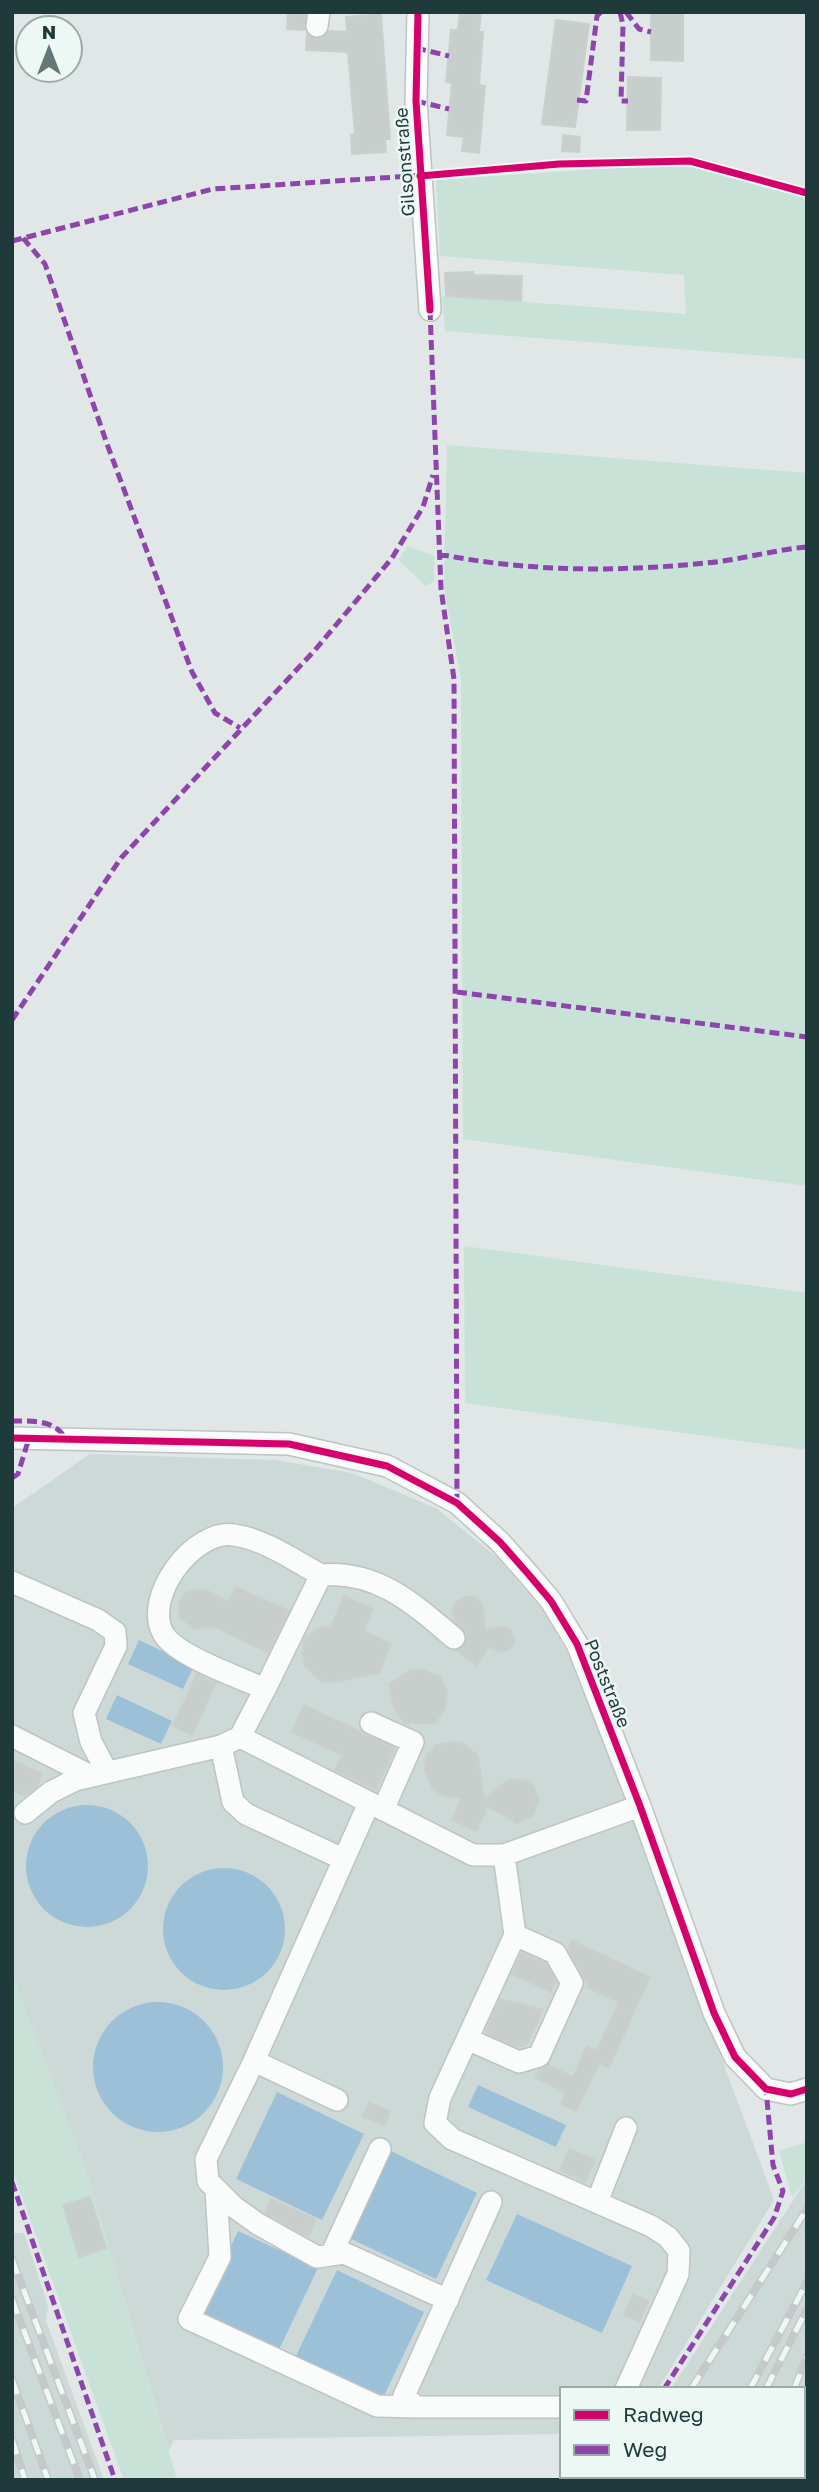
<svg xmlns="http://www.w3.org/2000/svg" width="819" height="2492" viewBox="0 0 819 2492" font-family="'Golos Text',sans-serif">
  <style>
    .built { fill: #cdd9d7 }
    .green { fill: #c8e2d7 }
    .water { fill: #9dc0d9 }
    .building { fill: #c7cecc; stroke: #c9d0cf; stroke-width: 2 }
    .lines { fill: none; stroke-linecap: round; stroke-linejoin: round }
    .minor-casing { stroke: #bdc4c3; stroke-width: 24 }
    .minor { stroke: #fafbfb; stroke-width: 21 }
    .rail-casing { stroke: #c5c9c9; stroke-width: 8 }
    .rail { stroke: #edf7f4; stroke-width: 5; stroke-dasharray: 16; stroke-linecap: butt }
    .quiet { stroke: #8e44ad; stroke-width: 5; stroke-dasharray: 10 5; stroke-linecap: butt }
    .cycleway-casing { stroke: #edf7f4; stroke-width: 11 }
    .cycleway { stroke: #d6006c; stroke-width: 7 }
    .labels { text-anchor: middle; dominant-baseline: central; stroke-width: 5; stroke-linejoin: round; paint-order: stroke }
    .street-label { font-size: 18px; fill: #1e3a3a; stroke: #edf7f4 }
  </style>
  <rect width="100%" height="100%" fill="#e0e7e6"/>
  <path class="built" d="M90 1454 275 1460 352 1473 436 1508 499 1559 545 1613 575 1666 592 1708 774 2200 658 2389H562V2434L174 2440 169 2451 85 2168 12 1974V1508Z
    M807 2179V2424L803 2433V2389H671Z
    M12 2230 14 2233H24L48 2306 46 2321 104 2480H12Z
    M615 2476H787L786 2480H612Z"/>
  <path class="green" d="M661 165 703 169 807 198V359L445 331 442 296 686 314 684 275 440 256 436 180Z
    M447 445 807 473V1186L463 1139 461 678 444 589Z
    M408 546 434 556V581L426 586 398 560Z
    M464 1246 807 1293V1450L465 1403Z
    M12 1974 85 2168 177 2480H124L12 2169Z
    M807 2142V2179L792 2197 779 2151Z"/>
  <path class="water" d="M139 1640 194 1666 183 1689 128 1664Z
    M117 1695 172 1721 161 1744 106 1719Z
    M26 1866a61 61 0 1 1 122 0a61 61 0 1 1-122 0Z
    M163 1929a61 61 0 1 1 122 0a61 61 0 1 1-122 0Z
    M93 2067a65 65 0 1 1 130 0a65 65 0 1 1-130 0Z
    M478 2085 566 2125 556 2147 468 2107Z
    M277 2092 364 2134 322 2220 236 2179Z
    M391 2151 477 2193 436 2279 349 2238Z
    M517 2214 632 2266 602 2333 486 2280Z
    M238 2231 318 2268 277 2354 198 2316Z
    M337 2270 424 2312 383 2398 296 2356Z"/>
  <path class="building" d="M288 12H306L305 30 287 29Z
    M460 12H481L479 32H483L479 85 485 86 479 153 462 151 464 137 447 135 452 83 446 82 451 30H458Z
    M651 12H683V61L651 60Z
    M381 14 390 139H385L386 152 352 154 351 135 355 134 348 52 306 50 307 34 316 39 329 31 347 32 346 17Z
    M556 20 589 24 575 127 542 124Z
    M628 77 661 78 660 130H627Z
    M563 135 580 137 579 152 562 151Z
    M473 272V275L522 276 521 301 446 296 445 273Z
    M236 1587 289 1611 268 1652 212 1626 193 1629 179 1616V1602L187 1591 206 1590 228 1602Z
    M344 1596 373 1609 364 1631 391 1644 379 1673 334 1682 321 1681 305 1665 302 1654 305 1638 320 1628 331 1626Z
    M464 1597H474L482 1604 485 1630 503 1627 510 1629 515 1641 511 1648 500 1652 489 1647 476 1665 457 1651 464 1646 467 1634 455 1621 452 1611 456 1602Z
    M420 1669 440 1677 447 1691 445 1708 435 1723H404L394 1708 389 1684 409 1671Z
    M197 1674 216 1683 192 1735 173 1726Z
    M304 1705 395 1748 376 1790 335 1770 342 1755 292 1732Z
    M453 1742 465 1744 478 1757 484 1799 508 1780H525L533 1785 539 1801 533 1816 517 1823 485 1805 486 1811 477 1831 452 1820 462 1798 443 1796 433 1789 425 1770 427 1755 436 1745Z
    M12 1760 42 1774 37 1787 25 1796 12 1790Z
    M572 1941 650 1977 609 2067 599 2063 576 2111 561 2104 566 2092 535 2078 539 2070 548 2065 573 2077 587 2046 597 2051 619 2002 587 1987 589 1983 585 1980 568 1949Z
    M521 1953 546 1963 556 1981 551 1992 512 1974Z
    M500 1999 543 2010 527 2044 517 2047 487 2034 486 2030Z
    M369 2102 390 2111 384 2126 362 2116Z
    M569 2149 595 2160 585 2182 560 2170Z
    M90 2197 106 2248 79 2257 63 2205Z
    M271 2199 316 2219 308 2236 265 2213Z
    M633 2294 649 2301 639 2322 624 2315Z"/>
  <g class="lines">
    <defs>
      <path id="minor" d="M418 12 416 101 430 310
        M317 26 319 12
        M12 1438 289 1444 387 1466 457 1503 500 1542 530 1576 551 1601 577 1644 640 1806 714 2013 735 2057 766 2089 791 2094 807 2089
        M321 1575C377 1570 414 1604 454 1638
        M12 1582 98 1620 115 1632 116 1646 84 1713 91 1742 107 1772
        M371 1723 413 1742 383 1810
        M12 1736 91 1776
        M240 1737 265 1689C241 1678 174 1655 163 1633 143 1596 194 1529 234 1535 264 1539 295 1561 321 1575L265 1689
        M221 1746 233 1802 246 1814 343 1859
        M369 1803 254 2061 206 2159 208 2181 234 2207 258 2224 317 2257 344 2253 448 2300
        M25 1813 51 1792 75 1780 221 1746 240 1737 473 1855H504L640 1806
        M504 1855 515 1935 440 2098 435 2123 452 2139 651 2226 668 2237 679 2251 678 2274 626 2389
        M467 2039 519 2062 539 2056 572 1983 555 1953 515 1935
        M254 2061 337 2100
        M216 2189 220 2257 189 2319 377 2406 416 2407
        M491 2202 404 2396 416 2407H562
        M597 2202 626 2128
        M332 2253 380 2149"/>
    </defs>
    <use href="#minor" class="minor-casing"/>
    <use href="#minor" class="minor"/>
    <defs>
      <path id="rail" d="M12 2259 95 2480
        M12 2299 80 2480
        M12 2379 48 2480
        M691 2389 807 2209
        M750 2389 807 2282
        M766 2389 807 2309
        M794 2389 807 2357
        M12 2439 25 2480
        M635 2480 637 2476
        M706 2480 707 2476
        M720 2480 722 2476
        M758 2480 760 2476"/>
    </defs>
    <use href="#rail" class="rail-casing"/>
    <use href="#rail" class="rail"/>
    <path class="quiet" d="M620 12 623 25 621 101H628
      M626 12 639 29 651 32
      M416 48 449 56
      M577 100 586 101 597 16 601 12
      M416 101 449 109
      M23 238 45 264 107 444 192 672 215 713 240 728
      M12 241 213 189 427 175
      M430 310 441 589 454 679 457 1503
      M439 554C527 572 618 572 706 563 740 560 773 550 807 547
      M457 992 807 1037
      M12 1020 121 858 315 650 392 558 423 507 433 475
      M12 1421C32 1421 56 1419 66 1440
      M12 1478 18 1474 29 1438
      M12 2182 115 2480
      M664 2389 774 2218 783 2191 773 2165 766 2089
      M606 2480 608 2476"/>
    <defs>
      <path id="cycleway" d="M418 12 416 101 430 310
        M420 176 559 164 690 161 807 193
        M12 1438 289 1444 387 1466 457 1503 500 1542 530 1576 551 1601 577 1644 640 1806 714 2013 735 2057 766 2089 791 2094 807 2089"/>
    </defs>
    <use href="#cycleway" class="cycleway-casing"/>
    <use href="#cycleway" class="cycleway"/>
  </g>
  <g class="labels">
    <g class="street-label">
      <text transform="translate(404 162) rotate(-94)">Gilsonstraße</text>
      <text transform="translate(608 1683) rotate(68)">Poststraße</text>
    </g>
  </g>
  <rect width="819" height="2492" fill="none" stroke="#1e3a3a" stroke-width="28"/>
  <rect x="560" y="2387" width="245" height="91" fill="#edf7f4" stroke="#9aabaa" stroke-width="2"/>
  <rect x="574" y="2410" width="35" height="10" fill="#d6006c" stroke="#9aabaa" stroke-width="2"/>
  <text x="623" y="2422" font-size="21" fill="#1e3a3a">Radweg</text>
  <rect x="574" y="2445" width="35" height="10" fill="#8e44ad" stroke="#9aabaa" stroke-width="2"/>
  <text x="623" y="2457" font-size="21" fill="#1e3a3a">Weg</text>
  <g transform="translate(49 49)"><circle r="33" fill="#edf7f4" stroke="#9aabaa" stroke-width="2"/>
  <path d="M0-5L12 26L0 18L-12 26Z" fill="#627776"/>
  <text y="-10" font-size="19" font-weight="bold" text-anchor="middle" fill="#1e3a3a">N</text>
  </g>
</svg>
